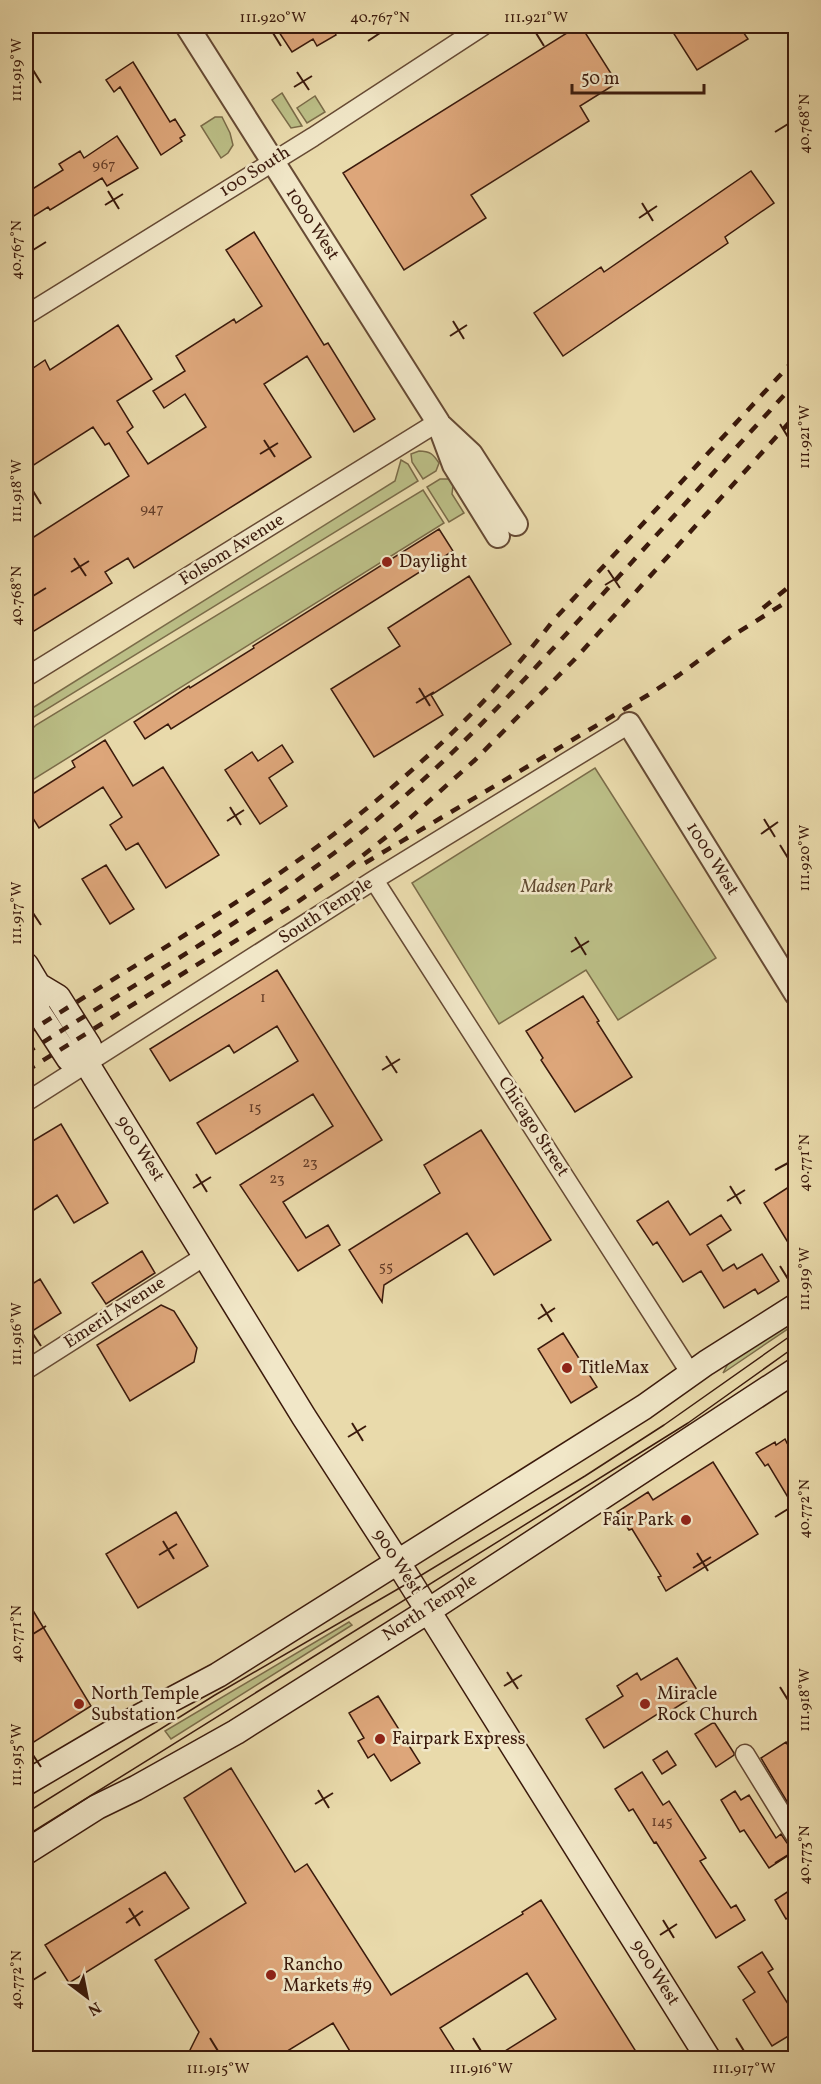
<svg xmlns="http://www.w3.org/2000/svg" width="821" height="2084" viewBox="0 0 821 2084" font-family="Vollkorn,serif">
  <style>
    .green { fill: #bbbe86; stroke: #7b6c49; stroke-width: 1.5 }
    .building { fill: #dda67a; stroke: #3b1a0c; stroke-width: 1.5 }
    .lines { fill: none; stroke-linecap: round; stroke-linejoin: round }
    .minor-casing { stroke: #664a34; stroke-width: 21 }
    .tertiary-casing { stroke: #664a34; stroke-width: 26 }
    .secondary-casing { stroke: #3b1a0c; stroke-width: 27 }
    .minor { stroke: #f1e7c8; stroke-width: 18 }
    .tertiary { stroke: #f1e7c8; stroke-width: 22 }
    .secondary { stroke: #f1e7c8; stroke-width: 24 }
    .tram { stroke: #3b1a0c; stroke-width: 1.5 }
    .rail { stroke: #3b1a0c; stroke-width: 4.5; stroke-dasharray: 10 10; stroke-linecap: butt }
    .ticks { fill: none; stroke: #3b1a0c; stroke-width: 2 }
    .poi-dot { fill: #8f2418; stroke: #f1e7c8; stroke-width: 2 }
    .labels { text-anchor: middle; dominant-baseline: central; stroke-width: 5; stroke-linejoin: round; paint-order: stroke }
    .number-label { font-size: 15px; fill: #643d28 }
    .street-label { font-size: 18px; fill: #3b1a0c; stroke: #f1e7c8 }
    .poi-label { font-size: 18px; fill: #3b1a0c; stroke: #f1e7c8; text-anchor: start }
    .park-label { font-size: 18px; font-style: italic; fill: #614b31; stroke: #f1e7c8 }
    .neatline { fill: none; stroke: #3b1a0c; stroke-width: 2 }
    .ticks-label { font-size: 15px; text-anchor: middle; fill: #3b1a0c }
  </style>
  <rect width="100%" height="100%" fill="#e9daab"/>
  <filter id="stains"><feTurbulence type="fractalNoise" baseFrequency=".00333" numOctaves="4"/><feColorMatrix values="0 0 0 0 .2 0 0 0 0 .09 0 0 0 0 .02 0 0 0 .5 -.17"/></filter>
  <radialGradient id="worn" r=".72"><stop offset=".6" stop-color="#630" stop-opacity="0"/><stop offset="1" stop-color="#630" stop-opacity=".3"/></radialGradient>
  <path class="green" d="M282 93 302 126 291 128 272 100Z
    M315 96 325 112 307 123 297 108Z
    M215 117H222L230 133 233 145 228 153 221 158 201 126Z
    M419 451C430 451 433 454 439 463L436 471 423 479 412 462 411 454Z
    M401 460 408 464 418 481 26 722V712L395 481Z
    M440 479H449L453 485 452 494 464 513 449 522 427 487Z
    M423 490 444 523 26 784V735L36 725Z
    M595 768 716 958 618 1020 586 970 499 1024 412 883Z
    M795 1319V1324L723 1373 730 1360Z
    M349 1622 352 1625 171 1739 165 1731Z"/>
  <path class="building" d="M275 26H336L332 28 336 35 317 46 313 39 292 52Z
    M578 26H581L617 83 580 106 589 121 471 195 486 218 404 270 343 173Z
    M669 26H739L748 39 697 70Z
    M133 62 170 122 175 119 185 135 180 138 182 141 161 155 120 87 114 92 106 80Z
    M117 136 138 168 107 186 102 178 50 210 48 207 26 221V193L63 170 59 164 80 151 84 158Z
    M751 171 774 203 725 237 728 243 563 356 534 313 601 267 604 272Z
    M254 232 324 345 328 343 375 419 354 432 307 356 264 384 311 457 134 568 128 558 105 572 112 583 26 636V542L129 476 109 443 105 445 93 427 26 470V373L45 360 50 370 118 325 152 379 117 401 133 427 127 432 148 464 206 427 185 394 164 408 153 391 185 371 176 356 234 319 236 323 262 306 226 250Z
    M439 529 453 551 171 729 168 724 145 739 134 722 189 686 190 688 254 648 253 646Z
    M469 576 511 644 431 695 443 715 374 757 331 689 400 646 388 628Z
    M105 740 133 786 163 767 219 855 166 888 138 843 126 850 110 825 122 817 103 787 39 828 26 807V798L75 767 72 761Z
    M282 745 293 762 269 778 287 806 260 824 225 770 252 752 258 761Z
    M106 865 134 909 110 924 82 879Z
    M277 970 382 1140 283 1202 306 1238 328 1225 340 1245 298 1271 240 1185 333 1126 313 1094 216 1154 197 1123 298 1061 277 1026 234 1053 229 1045 170 1081 150 1049Z
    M583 996 599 1021 597 1022 632 1077 575 1112 541 1060 543 1058 526 1031Z
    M61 1124 108 1203 74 1223 57 1195 26 1215V1145Z
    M481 1130 551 1240 494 1275 467 1233 384 1285 382 1302 349 1250 440 1193 424 1165Z
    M795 1183V1254L764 1203Z
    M668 1201 690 1235 721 1215 731 1230 707 1245 723 1271 734 1264 737 1269 762 1254 779 1281 758 1294 755 1289 724 1308 701 1271 683 1282 657 1242 653 1245 637 1221Z
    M142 1251 155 1273 106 1304 92 1283Z
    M40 1279 61 1313 26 1335V1288Z
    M161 1305 174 1311 197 1348 194 1362 130 1401 97 1345Z
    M563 1333 597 1387 571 1403 538 1349Z
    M785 1439 787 1443 791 1440 795 1448V1509L768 1464 765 1466 756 1453 775 1442 776 1445Z
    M713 1462 758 1534 666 1591 658 1577 661 1576 632 1529 629 1530 617 1512 648 1492 653 1500Z
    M176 1512 208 1566 138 1608 106 1554Z
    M26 1599 91 1706 26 1747Z
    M677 1658 699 1693 661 1717 659 1713 604 1748 586 1719 623 1696 617 1686 637 1673 641 1680Z
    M378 1696 420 1763 391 1781 374 1754 368 1758 358 1741 364 1738 349 1713Z
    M714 1722 734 1753V1755L716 1767 695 1734Z
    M786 1742 795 1757V1815L761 1758Z
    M667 1751 676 1765 662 1774 653 1760Z
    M231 1768 295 1872 307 1864 391 1995 523 1914 522 1912 541 1900 640 2058H494L556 2019 527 1973 440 2028 459 2058H354L333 2023 276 2058H194L190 2050 199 2032 155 1960 246 1903 184 1798Z
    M642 1772 663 1805 669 1801 706 1858 700 1861 731 1908 736 1905 745 1920 716 1938 656 1842 654 1843 633 1809 629 1811 615 1789Z
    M735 1791 741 1800 749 1795 776 1838 781 1834 787 1843 795 1848V1851L769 1868 744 1830 740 1832 721 1800Z
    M165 1872 189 1908 69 1983 45 1945Z
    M795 1887V1914L786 1919 775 1900Z
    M762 1952 773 1969 768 1972 795 2015V2032L772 2046 743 2000 755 1992 738 1967Z"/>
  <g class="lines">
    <defs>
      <path id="minor" d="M26 315 313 137 483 26
        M26 677 438 422
        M374 880 691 1374
        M783 972 796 964
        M26 1102 374 880 629 724
        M26 1370 205 1256
        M745 1754 796 1837"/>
      <path id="tertiary" d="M187 26 438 422 454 465 498 536
        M441 426 471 454 516 524
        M629 724 796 994"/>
      <path id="secondary" d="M26 965 38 985 58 997 89 1046 87 1064 304 1417 397 1561 708 2058
        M38 985 37 1010 69 1059 87 1064
        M26 1783 133 1720 218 1675 644 1407 706 1363 796 1306
        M26 1852 97 1807 136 1788 236 1732 428 1611 796 1370"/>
    </defs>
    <use href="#minor" class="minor-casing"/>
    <use href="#tertiary" class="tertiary-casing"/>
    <use href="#secondary" class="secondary-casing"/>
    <use href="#minor" class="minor"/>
    <use href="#tertiary" class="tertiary"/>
    <use href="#secondary" class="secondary"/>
    <path class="tram" d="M26 1813 215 1695 410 1582 585 1476 664 1425 796 1332
      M26 1836 688 1423 796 1346"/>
    <path class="rail" d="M763 608 796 581
      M365 863 648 695 679 675 732 636 796 596
      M26 1034C113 978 204 926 290 866 384 801 482 713 552 622L796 358
      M26 1053C147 976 275 905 386 812 457 753 518 687 580 619 652 540 724 461 796 382
      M26 1071 290 907 343 871 409 819 475 760 575 659 796 415"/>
  </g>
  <path class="ticks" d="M273 33 281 46M536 33 544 46M368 41 380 33M33 70 41 83M297 72 309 90M294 87 312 76M775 132 788 124M108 191 119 209M642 203 653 221M105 205 123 194M639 218 657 206M33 250 46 242M453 321 464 339M450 336 467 325M780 424 788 437M264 440 275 457M260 454 278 443M33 491 41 504M74 558 86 576M608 570 620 588M71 572 89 561M605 585 623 574M33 596 46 588M419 688 430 706M416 703 434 692M230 807 241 825M764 819 775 837M227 821 244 810M761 834 778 822M780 845 788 858M33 913 41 925M575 937 586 955M571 952 589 941M386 1056 397 1073M382 1070 400 1059M775 1170 788 1163M196 1174 207 1192M730 1186 741 1204M193 1188 211 1177M727 1201 745 1190M780 1266 788 1279M541 1304 552 1322M538 1319 555 1308M33 1334 41 1346M352 1423 363 1441M348 1437 366 1426M775 1517 788 1509M163 1541 174 1559M697 1553 708 1571M159 1555 177 1544M693 1568 711 1557M33 1634 46 1626M507 1672 518 1689M504 1686 522 1675M780 1687 788 1700M33 1755 41 1767M318 1790 329 1808M315 1804 333 1793M775 1863 788 1855M129 1908 140 1926M663 1920 674 1938M126 1923 143 1911M660 1935 677 1924M33 1980 46 1972M210 2038 218 2051M473 2038 481 2051M736 2038 744 2051"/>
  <g class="poi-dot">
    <circle cx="387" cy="562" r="6"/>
    <circle cx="567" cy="1368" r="6"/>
    <circle cx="686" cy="1520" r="6"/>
    <circle cx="79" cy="1704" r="6"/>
    <circle cx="645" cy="1704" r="6"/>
    <circle cx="380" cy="1739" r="6"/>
    <circle cx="271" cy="1975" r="6"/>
  </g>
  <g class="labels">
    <g class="number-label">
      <text x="104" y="165">967</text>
      <text x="152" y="509">947</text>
      <text x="263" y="998">1</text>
      <text x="255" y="1108">15</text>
      <text x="310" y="1163">23</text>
      <text x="277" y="1179">23</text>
      <text x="386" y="1267">55</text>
      <text x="662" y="1822">145</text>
    </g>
    <g class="street-label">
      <text transform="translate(255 172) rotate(-32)">100 South</text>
      <text transform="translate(312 224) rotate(57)">1000 West</text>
      <text transform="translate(232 550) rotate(-32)">Folsom Avenue</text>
      <text transform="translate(712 859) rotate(58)">1000 West</text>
      <text transform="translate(326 911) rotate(-33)">South Temple</text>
      <text transform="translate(533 1127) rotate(57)">Chicago Street</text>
      <text transform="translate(140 1149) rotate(58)">900 West</text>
      <text transform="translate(115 1313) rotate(-33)">Emeril Avenue</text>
      <text transform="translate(397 1562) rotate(57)">900 West</text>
      <text transform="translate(430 1608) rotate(-33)">North Temple</text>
      <text transform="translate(655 1973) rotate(58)">900 West</text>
    </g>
    <g class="poi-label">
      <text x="399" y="562">Daylight</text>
      <text x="579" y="1368">TitleMax</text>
      <text x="674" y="1520" text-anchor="end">Fair Park</text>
      <text x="91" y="1694">North Temple<tspan x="91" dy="21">Substation</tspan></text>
      <text x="657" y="1694">Miracle<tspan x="657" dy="21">Rock Church</tspan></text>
      <text x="392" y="1739">Fairpark Express</text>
      <text x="283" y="1965">Rancho<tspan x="283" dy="21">Markets #9</tspan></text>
    </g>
    <g class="park-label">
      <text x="567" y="887">Madsen Park</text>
    </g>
  </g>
  <rect width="821" height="2084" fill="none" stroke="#e9daab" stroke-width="66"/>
  <g transform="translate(87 1997) rotate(148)" stroke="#f1e7c8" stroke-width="4.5" paint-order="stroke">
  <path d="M0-4.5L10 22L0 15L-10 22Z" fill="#3b1a0c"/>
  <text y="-9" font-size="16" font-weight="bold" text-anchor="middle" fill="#3b1a0c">N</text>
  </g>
  <path d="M572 84v9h132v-9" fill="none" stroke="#3b1a0c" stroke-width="3"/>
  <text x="581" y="84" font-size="18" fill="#3b1a0c" stroke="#f1e7c8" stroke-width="4.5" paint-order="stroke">50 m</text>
  <rect x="33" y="33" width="755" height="2018" class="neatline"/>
  <g class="ticks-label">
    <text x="273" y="22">111.920°W</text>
    <text x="380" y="22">40.767°N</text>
    <text x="536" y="22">111.921°W</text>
    <text transform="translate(16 70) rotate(-90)" y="5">111.919°W</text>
    <text transform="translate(804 124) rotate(-90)" y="5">40.768°N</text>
    <text transform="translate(16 250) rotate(-90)" y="5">40.767°N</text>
    <text transform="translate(804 437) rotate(-90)" y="5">111.921°W</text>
    <text transform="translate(16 491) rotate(-90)" y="5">111.918°W</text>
    <text transform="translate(16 596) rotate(-90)" y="5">40.768°N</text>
    <text transform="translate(804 858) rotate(-90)" y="5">111.920°W</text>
    <text transform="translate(16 913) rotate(-90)" y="5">111.917°W</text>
    <text transform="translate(804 1163) rotate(-90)" y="5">40.771°N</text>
    <text transform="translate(804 1279) rotate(-90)" y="5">111.919°W</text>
    <text transform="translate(16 1334) rotate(-90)" y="5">111.916°W</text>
    <text transform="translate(804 1509) rotate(-90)" y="5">40.772°N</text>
    <text transform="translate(16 1634) rotate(-90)" y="5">40.771°N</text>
    <text transform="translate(804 1700) rotate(-90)" y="5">111.918°W</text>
    <text transform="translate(16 1755) rotate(-90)" y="5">111.915°W</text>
    <text transform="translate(804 1855) rotate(-90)" y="5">40.773°N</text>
    <text transform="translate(16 1980) rotate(-90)" y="5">40.772°N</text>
    <text x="218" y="2073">111.915°W</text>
    <text x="481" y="2073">111.916°W</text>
    <text x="744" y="2073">111.917°W</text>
  </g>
  <rect width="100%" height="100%" filter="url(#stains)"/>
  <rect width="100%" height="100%" fill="url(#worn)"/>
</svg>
